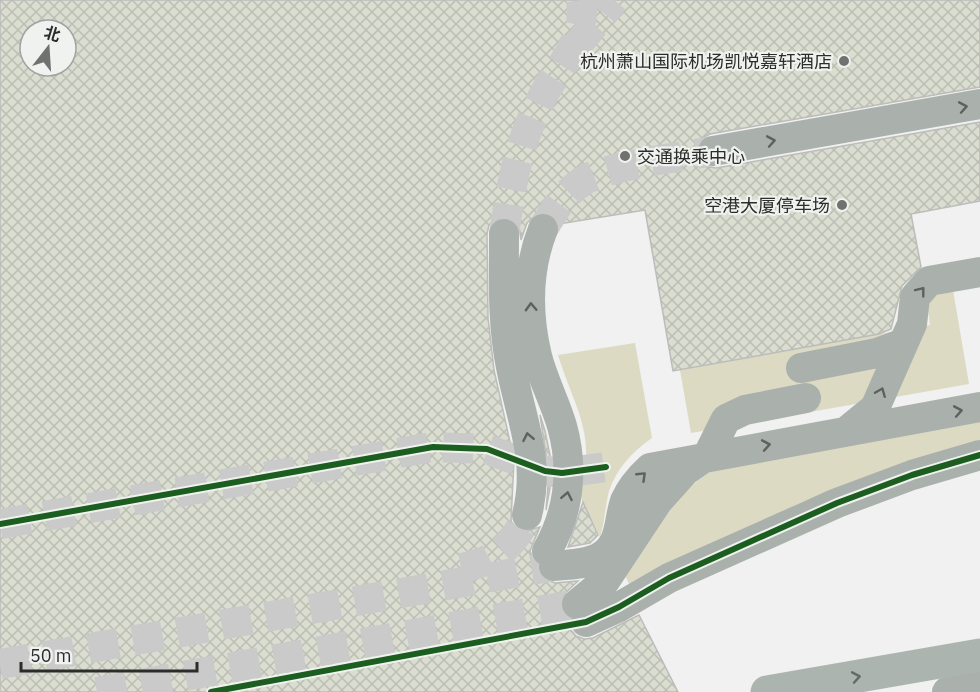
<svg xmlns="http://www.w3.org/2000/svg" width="980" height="692" viewBox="0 0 980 692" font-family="'IBM Plex Sans','Noto Sans SC',sans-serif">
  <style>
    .green { fill: #dddac4 }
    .building { fill: url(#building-cross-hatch); stroke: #bcbcbb; stroke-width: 1.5; fill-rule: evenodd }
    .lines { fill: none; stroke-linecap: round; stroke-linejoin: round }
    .minor-tunnel { stroke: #c9cac9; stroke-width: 30; stroke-dasharray: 30 15; stroke-linecap: butt }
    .minor { stroke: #aab1ac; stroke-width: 30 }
    .major { stroke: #acb4af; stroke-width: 33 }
    .cycleway-casing { stroke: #f0f2ef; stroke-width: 10 }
    .cycleway { stroke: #1b5e20; stroke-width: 6 }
    .oneway { stroke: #5e615f }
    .oneway2 { stroke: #666966 }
    .poi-dot { fill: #717170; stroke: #f0f2ef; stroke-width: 2 }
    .labels { text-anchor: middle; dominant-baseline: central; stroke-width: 4.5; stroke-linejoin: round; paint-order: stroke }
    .poi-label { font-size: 18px; fill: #2c2c2b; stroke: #f0f2ef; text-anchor: end }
  </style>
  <defs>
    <pattern id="building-cross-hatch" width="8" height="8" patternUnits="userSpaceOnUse" patternTransform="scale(1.5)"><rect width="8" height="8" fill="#daddd0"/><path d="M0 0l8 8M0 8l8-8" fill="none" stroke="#bbbeb3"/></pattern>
  </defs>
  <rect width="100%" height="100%" fill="#f0f1f0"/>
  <path class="green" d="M953 290 969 384 691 433 680 370 930 325 927 303 936 293Z
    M635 343 652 438C632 452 617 468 609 491 605 506 605 522 600 537L579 494C598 435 575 410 558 355Z
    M980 418V441L852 482 802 502 629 584 623 571C646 530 681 490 720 464Z"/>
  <path class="building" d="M0 0H980V87L710 134 702 138 696 153 700 162 708 167 716 168 980 122V201L911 214 921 267 902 286 891 329 879 334 673 371 645 210 559 224 549 213 539 212 527 223 521 240 519 226 512 219H496L489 225 487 234 488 318 494 370 514 460 511 521 516 528 524 532 540 527 530 551 540 577 555 583 578 581 561 597 560 606 569 619 570 629 576 636 584 639 593 638 639 615 678 692H0ZM30 30H66V66H30Z
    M540 415 545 431 551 460 550 488 546 510 549 475Z
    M583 502 598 535 590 543 568 547Z"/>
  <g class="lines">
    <path class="minor-tunnel" d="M575 48 614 0
      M543 229C554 210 564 193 583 181 608 165 682 157 713 151
      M504 234C509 201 514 166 526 134 531 120 538 105 545 92 562 62 587 39 581 0
      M0 524 433 447 487 449 545 471 562 473 606 467
      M461 568C494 562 514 546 527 515
      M0 664 554 566
      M97 692 577 604"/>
    <path class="minor" d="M713 151 980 104
      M543 229C527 270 527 314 537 356 543 380 555 402 562 426 574 469 569 512 547 551
      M504 234C504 278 502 323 511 367 521 420 541 460 527 515
      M801 368 877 353 901 344
      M848 430 875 408 912 324 915 297 929 281 980 272
      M554 566C569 564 590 565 603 555 622 541 618 521 625 501 631 487 639 478 650 468L980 407
      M577 604 605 581 658 501 685 471 708 455 726 419 745 410 806 398
      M586 622 619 607 669 578 837 503 912 475 980 455
      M947 692 980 686"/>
    <path class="major" d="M767 692 980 655"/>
    <defs>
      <path id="cycleway" d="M0 524 433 447 487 449 545 471 562 473 606 467
        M211 692 586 622 619 607 669 578 837 503 912 475 980 455"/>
    </defs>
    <use href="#cycleway" class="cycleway-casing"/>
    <use href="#cycleway" class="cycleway"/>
  </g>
  <defs><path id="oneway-chevron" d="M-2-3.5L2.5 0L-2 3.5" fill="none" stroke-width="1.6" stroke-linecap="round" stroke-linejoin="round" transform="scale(1.5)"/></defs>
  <g class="oneway">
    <use href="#oneway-chevron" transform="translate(963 107) rotate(-10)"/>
    <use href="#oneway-chevron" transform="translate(771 141) rotate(-10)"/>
    <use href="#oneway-chevron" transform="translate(921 291) rotate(-52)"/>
    <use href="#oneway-chevron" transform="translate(531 307) rotate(-92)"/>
    <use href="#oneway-chevron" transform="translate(881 392) rotate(-68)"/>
    <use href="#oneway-chevron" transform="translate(958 411) rotate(-10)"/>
    <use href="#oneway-chevron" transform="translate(528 437) rotate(-101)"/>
    <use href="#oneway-chevron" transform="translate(766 445) rotate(-10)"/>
    <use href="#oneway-chevron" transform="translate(642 476) rotate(-44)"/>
    <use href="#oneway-chevron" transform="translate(567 496) rotate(-79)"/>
  </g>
  <use class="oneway2" href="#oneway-chevron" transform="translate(856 677) rotate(-10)"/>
  <g class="poi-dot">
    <circle cx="844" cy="61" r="6"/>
    <circle cx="625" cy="156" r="6"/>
    <circle cx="842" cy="205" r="6"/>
  </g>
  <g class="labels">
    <g class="poi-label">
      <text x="832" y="61">杭州萧山国际机场凯悦嘉轩酒店</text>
      <text x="637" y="156" text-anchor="start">交通换乘中心</text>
      <text x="830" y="205">空港大厦停车场</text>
    </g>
  </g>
  <g transform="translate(48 48) rotate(17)"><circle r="28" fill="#f0f2ef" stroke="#a2a3a1" stroke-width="1.5"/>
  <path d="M0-4.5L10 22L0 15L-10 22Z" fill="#717170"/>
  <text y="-9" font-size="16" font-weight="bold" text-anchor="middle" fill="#2c2c2b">北</text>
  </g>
  <path d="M21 662v9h176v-9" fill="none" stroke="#2c2c2b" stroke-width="3"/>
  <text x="30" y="662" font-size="18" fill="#2c2c2b" stroke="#f0f2ef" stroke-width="4.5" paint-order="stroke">50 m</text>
</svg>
